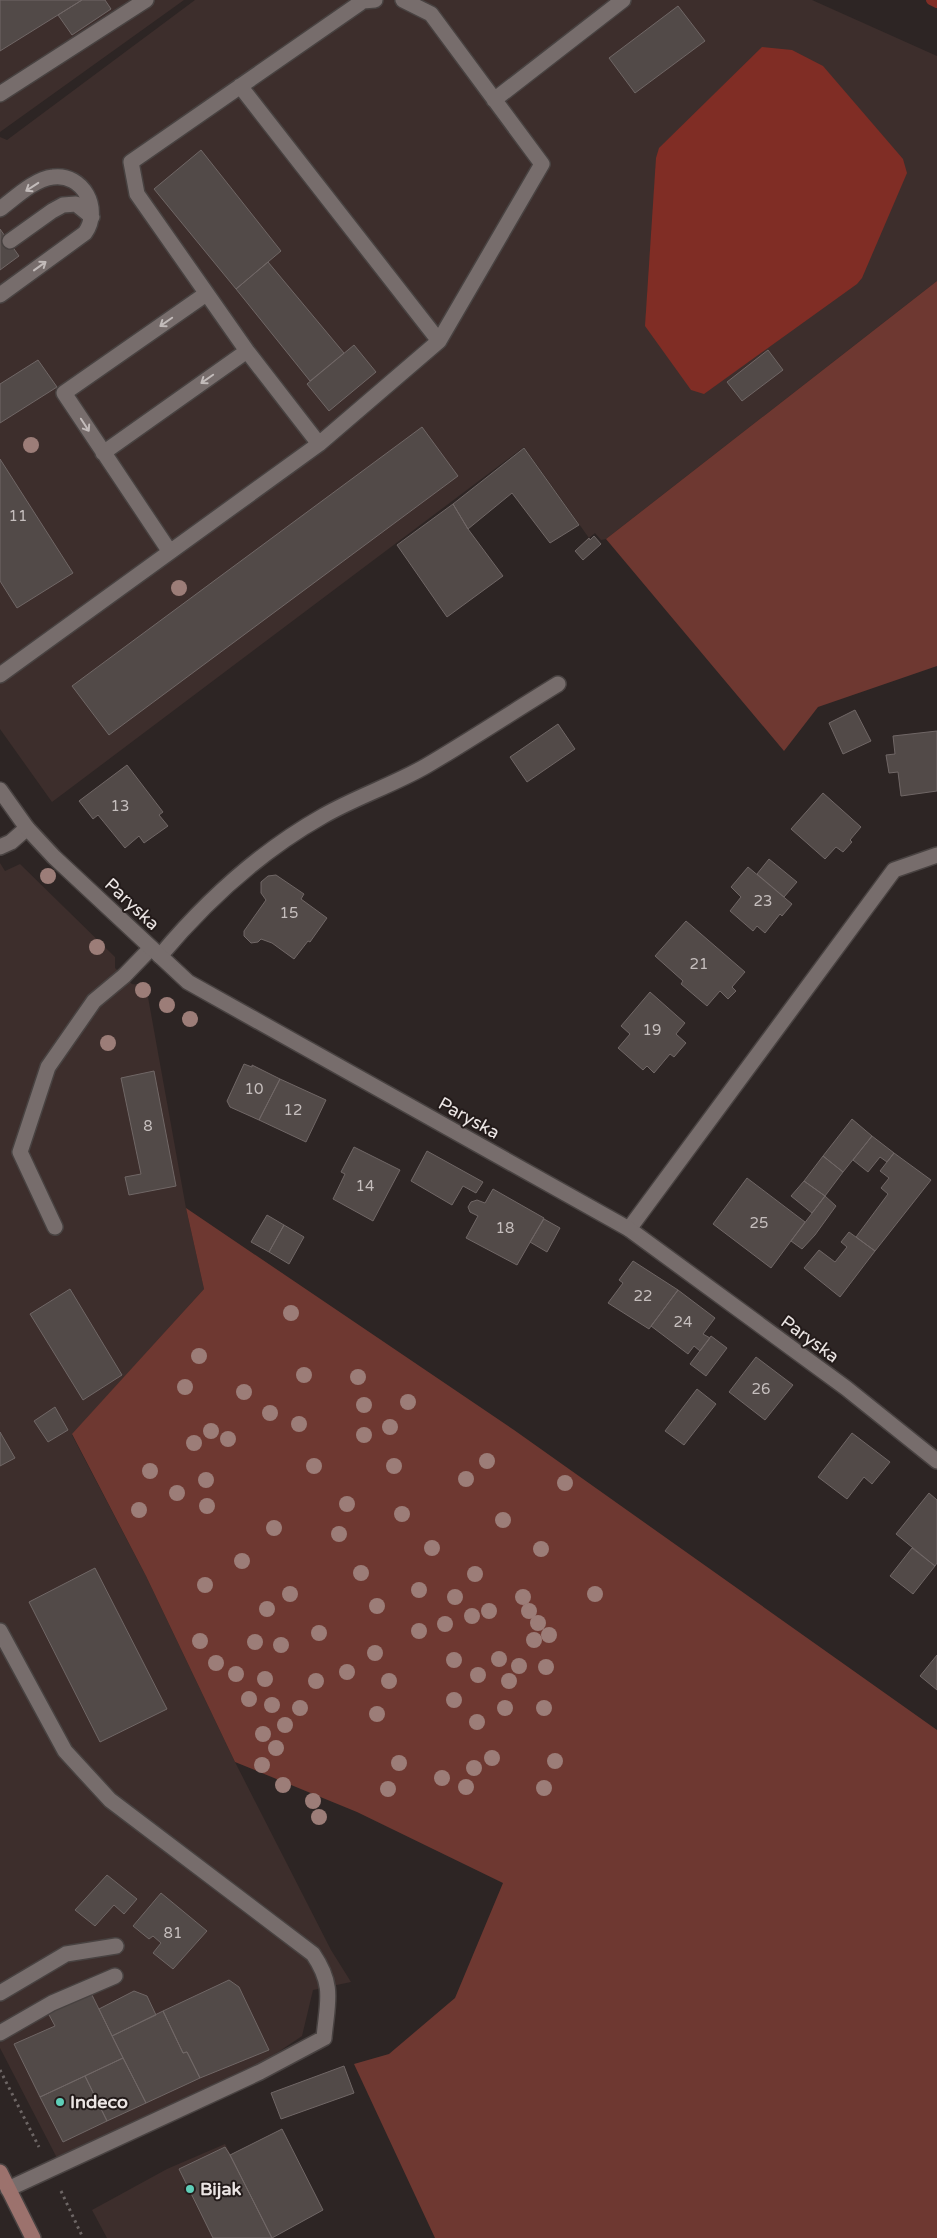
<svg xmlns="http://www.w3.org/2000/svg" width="937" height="2238" viewBox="0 0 937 2238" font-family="'Varela Round',sans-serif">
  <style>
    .built { fill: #3d2e2c }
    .green { fill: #6e3831 }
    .water { fill: #802d25 }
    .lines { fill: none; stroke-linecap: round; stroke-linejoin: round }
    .stream { stroke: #802d25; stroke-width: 10 }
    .building { fill: #524a48; stroke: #706766 }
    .lane-casing { stroke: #484241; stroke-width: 18 }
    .street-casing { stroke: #484241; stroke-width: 18 }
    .secondary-casing { stroke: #484241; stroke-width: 18 }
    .path { stroke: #6d6665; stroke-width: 3; stroke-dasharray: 2.5 4; stroke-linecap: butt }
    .lane { stroke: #776d6c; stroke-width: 15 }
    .street { stroke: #776d6c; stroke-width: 15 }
    .secondary { stroke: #9c726d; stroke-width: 15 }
    .tree { fill: #9c7d78 }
    .oneway { stroke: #c2bbba }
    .poi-dot { fill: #5eceb8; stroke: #231b1a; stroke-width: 2 }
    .labels { text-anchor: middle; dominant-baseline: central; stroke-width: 4; stroke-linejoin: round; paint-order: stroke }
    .number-label { font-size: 15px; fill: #c5bebd }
    .street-label { font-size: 18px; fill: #ebe5e4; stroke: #231b1a }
    .poi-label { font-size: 18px; font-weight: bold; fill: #ebe5e4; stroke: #231b1a; text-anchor: start }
  </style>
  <rect width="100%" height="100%" fill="#2d2524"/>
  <path class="built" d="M0 0H184L0 132Z
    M195 0H812L937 56V281L606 539 601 540 595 533 589 538 524 447 52 802 0 729V137L7 140Z
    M0 863 5 871 20 864 115 957V968L132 984 146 986 186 1208 204 1289 72 1435 146 1576 235 1762 331 1950 351 1982 313 1990 302 2036 268 2059 57 2158 0 2048Z
    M225 2144 274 2236 268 2238H107L92 2210 167 2169Z"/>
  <path class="green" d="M937 281V666L818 707 784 751 606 539Z
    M186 1208 514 1430 937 1730V2238H435L354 2064 389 2054 455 1998 503 1883 357 1812 235 1762 146 1576 72 1434 204 1289Z"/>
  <path class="water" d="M762 47 792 50 823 66 903 159 907 173 862 278 857 284 704 394 691 390 645 326 656 158 659 148Z"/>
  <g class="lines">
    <path class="stream" d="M931 0 937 3"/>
  </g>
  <path class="building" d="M0 0H82L0 51Z
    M82 0H105L111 9 72 35 58 15Z
    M678 6 705 41 635 93 609 58Z
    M201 150 281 251 236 289 154 189Z
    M0 229 19 256 0 270Z
    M268 262 344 353 310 381 236 289Z
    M354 345 376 372 329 411 307 384Z
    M768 350 783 370 742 401 727 382Z
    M38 360 57 387 0 423V384Z
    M422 427 458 476 109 735 72 686Z
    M524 448 579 525 550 543 512 493 468 529 453 504Z
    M0 459 73 573 17 608 0 581Z
    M453 504 468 529 503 576 447 617 397 545Z
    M594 536 601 544 583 560 575 551 589 538 590 540Z
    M855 710 871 741 843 754 829 723Z
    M558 724 575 749 527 782 510 757Z
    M937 731V791L901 796 898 772 889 773 886 755 895 754 893 736Z
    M127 765 163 812 159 815 168 826 144 843 139 836 125 848 98 815 93 819 79 801Z
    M823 793 861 827 850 840 852 842 843 852 836 847 825 859 791 829Z
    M769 859 797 882 784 897 757 874Z
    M748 867 792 904 782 916 780 914 765 933 757 926 753 931 730 911 741 897 731 887Z
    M276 875 304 894 301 899 327 918 310 942 308 941 294 959 272 943 261 939 258 942 251 943 244 936V931L266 900 261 893V882L268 876Z
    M686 921 745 972 732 987 736 991 728 999 720 991 707 1006 681 984 683 981 655 956Z
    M650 992 685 1023 676 1034 686 1043 674 1057 670 1054 654 1073 647 1066 643 1070 618 1048 630 1034 621 1026Z
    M244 1064 252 1067V1065L280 1079 259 1120 230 1107 227 1101Z
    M154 1071 176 1186 129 1195 125 1177 141 1174 121 1078Z
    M280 1079 326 1100 306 1142 259 1120Z
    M852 1119 872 1136 843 1172 823 1156Z
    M872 1136 894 1153 887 1162 880 1157 868 1172 853 1160Z
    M354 1147 400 1170 373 1221 333 1199 345 1174 341 1172Z
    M427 1151 483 1182 476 1193 463 1186 452 1205 411 1181Z
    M894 1153 931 1180 875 1251 856 1237 888 1194 881 1188 889 1178 880 1171Z
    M823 1156 843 1172 825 1196 804 1181Z
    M747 1178 805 1222 771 1268 713 1224Z
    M804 1181 825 1196 812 1213 791 1196Z
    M493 1189 544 1218 517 1265 466 1238 478 1216 470 1212 468 1207 471 1202 477 1200 485 1203Z
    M825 1196 836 1206 815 1235 802 1249 791 1241Z
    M267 1215 284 1225 269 1252 251 1242Z
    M544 1219 560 1228 547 1252 530 1242Z
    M284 1225 304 1237 289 1264 269 1252Z
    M849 1232 875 1251 840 1297 804 1268 819 1250 835 1262 847 1247 841 1242Z
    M633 1261 678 1290 649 1329 608 1303 623 1283 619 1280Z
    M70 1289 122 1375 83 1400 30 1314Z
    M678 1290 715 1318 703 1334 710 1338 700 1351 694 1346 688 1354 651 1326Z
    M711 1336 727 1348 706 1376 690 1364Z
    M756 1357 793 1385 765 1420 729 1392Z
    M697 1389 716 1404 684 1445 665 1431Z
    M55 1407 68 1430 48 1442 34 1421Z
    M0 1432 15 1458 0 1466Z
    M852 1433 890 1462 872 1484 864 1477 847 1499 818 1477Z
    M929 1493 937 1500V1563L935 1566 896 1534Z
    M912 1548 935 1566 913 1594 890 1576Z
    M95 1568 167 1709 100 1742 29 1602Z
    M937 1655V1690L920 1676Z
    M107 1875 137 1899 124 1914 114 1905 95 1926 75 1910Z
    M161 1893 207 1931 173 1969 153 1953 161 1943 153 1936 149 1939 133 1926Z
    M229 1980 239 1987 269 2050 200 2078 187 2052 183 2053 163 2011Z
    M134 1991 147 1996 156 2015 112 2036 99 2009Z
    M91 1993 123 2058 40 2097 14 2044 55 2026 48 2013Z
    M163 2011 183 2053 187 2052 200 2078 146 2103 112 2036Z
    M123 2058 146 2103 107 2121 85 2076Z
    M344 2066 354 2093 281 2119 271 2093Z
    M85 2076 107 2121 63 2142 40 2097Z
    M282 2129 323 2210 272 2238 230 2155Z
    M225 2147 230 2155 272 2238H213L179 2169Z"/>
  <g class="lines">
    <defs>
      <path id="lane" d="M240 86 439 341
        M0 94 146 0
        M494 100 623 0
        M0 209C15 198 34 179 53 177 83 173 102 209 85 233L0 295
        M10 241 52 211 63 205 76 204 92 217
        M319 444 247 351 137 194 131 162 363 1 375 0
        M103 453 247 351
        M170 552 64 393 206 294
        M0 675 319 444 439 341 542 164 431 14 403 0
        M0 847 11 842 27 828
        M160 956C206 901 261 851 323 816 356 797 393 785 426 766 470 740 514 711 558 684
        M55 1227 20 1152 48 1067 94 1001 124 976 151 948
        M629 1229 894 870 937 855
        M0 1631 65 1751 110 1800 313 1954C335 1986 327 2003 324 2038L260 2072 8 2189
        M0 1993 66 1954 116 1946
        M0 2033 52 2003 115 1976"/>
      <path id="street" d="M0 790 27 828 54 857 188 982 629 1229 846 1388 937 1461"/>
      <path id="secondary" d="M0 2172 33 2238"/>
    </defs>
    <use href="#lane" class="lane-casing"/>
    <use href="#street" class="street-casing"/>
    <use href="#secondary" class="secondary-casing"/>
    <path class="path" d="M0 2070 39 2147
      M61 2191 83 2238"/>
    <use href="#lane" class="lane"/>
    <use href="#street" class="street"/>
    <use href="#secondary" class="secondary"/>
  </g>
  <g class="tree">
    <circle cx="31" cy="445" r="8"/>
    <circle cx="179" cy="588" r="8"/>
    <circle cx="48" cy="876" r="8"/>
    <circle cx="97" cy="947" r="8"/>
    <circle cx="143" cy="990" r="8"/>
    <circle cx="167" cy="1005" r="8"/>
    <circle cx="190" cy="1019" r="8"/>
    <circle cx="108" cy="1043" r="8"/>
    <circle cx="291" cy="1313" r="8"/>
    <circle cx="199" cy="1356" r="8"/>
    <circle cx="304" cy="1375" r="8"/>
    <circle cx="358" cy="1377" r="8"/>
    <circle cx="185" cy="1387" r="8"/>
    <circle cx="244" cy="1392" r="8"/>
    <circle cx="408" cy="1402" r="8"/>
    <circle cx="364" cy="1405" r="8"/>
    <circle cx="270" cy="1413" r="8"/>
    <circle cx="299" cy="1424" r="8"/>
    <circle cx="390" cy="1427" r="8"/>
    <circle cx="211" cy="1431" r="8"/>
    <circle cx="364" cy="1435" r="8"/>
    <circle cx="228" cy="1439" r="8"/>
    <circle cx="194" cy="1443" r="8"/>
    <circle cx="487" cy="1461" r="8"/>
    <circle cx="314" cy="1466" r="8"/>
    <circle cx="394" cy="1466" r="8"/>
    <circle cx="150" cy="1471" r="8"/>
    <circle cx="466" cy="1479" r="8"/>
    <circle cx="206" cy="1480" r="8"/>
    <circle cx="565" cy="1483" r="8"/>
    <circle cx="177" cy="1493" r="8"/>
    <circle cx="347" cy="1504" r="8"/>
    <circle cx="207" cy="1506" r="8"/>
    <circle cx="139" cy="1510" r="8"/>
    <circle cx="402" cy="1514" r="8"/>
    <circle cx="503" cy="1520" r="8"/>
    <circle cx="274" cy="1528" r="8"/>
    <circle cx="339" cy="1534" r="8"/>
    <circle cx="432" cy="1548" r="8"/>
    <circle cx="541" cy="1549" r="8"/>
    <circle cx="242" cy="1561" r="8"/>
    <circle cx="361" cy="1573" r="8"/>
    <circle cx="475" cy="1574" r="8"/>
    <circle cx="205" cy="1585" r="8"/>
    <circle cx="419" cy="1590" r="8"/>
    <circle cx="290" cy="1594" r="8"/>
    <circle cx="595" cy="1594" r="8"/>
    <circle cx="455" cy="1597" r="8"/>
    <circle cx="523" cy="1597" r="8"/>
    <circle cx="377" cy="1606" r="8"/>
    <circle cx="267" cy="1609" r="8"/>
    <circle cx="489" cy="1611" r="8"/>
    <circle cx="529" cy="1611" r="8"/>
    <circle cx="472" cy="1616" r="8"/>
    <circle cx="538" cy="1623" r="8"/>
    <circle cx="445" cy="1624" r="8"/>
    <circle cx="419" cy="1631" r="8"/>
    <circle cx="319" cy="1633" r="8"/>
    <circle cx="549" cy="1635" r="8"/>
    <circle cx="534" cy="1640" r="8"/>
    <circle cx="200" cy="1641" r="8"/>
    <circle cx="255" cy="1642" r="8"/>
    <circle cx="281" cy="1645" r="8"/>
    <circle cx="375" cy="1653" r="8"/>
    <circle cx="499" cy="1659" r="8"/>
    <circle cx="454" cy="1660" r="8"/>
    <circle cx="216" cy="1663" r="8"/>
    <circle cx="519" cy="1666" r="8"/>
    <circle cx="546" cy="1667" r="8"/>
    <circle cx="347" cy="1672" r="8"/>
    <circle cx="236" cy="1674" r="8"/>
    <circle cx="478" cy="1675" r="8"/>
    <circle cx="265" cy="1679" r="8"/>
    <circle cx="316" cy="1681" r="8"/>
    <circle cx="389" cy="1681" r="8"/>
    <circle cx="509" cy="1681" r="8"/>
    <circle cx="249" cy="1699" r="8"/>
    <circle cx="454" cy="1700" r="8"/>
    <circle cx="272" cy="1705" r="8"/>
    <circle cx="300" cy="1708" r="8"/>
    <circle cx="505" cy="1708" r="8"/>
    <circle cx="544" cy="1708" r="8"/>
    <circle cx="377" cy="1714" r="8"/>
    <circle cx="477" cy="1722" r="8"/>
    <circle cx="285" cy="1725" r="8"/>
    <circle cx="263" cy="1734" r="8"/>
    <circle cx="276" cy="1748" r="8"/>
    <circle cx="492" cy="1758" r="8"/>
    <circle cx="555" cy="1761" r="8"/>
    <circle cx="399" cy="1763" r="8"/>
    <circle cx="262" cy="1765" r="8"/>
    <circle cx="474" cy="1768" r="8"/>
    <circle cx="442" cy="1778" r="8"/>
    <circle cx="283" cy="1785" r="8"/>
    <circle cx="466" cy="1787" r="8"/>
    <circle cx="544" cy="1788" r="8"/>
    <circle cx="388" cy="1789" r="8"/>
    <circle cx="313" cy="1801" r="8"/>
    <circle cx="319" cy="1817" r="8"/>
  </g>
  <defs><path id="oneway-shaft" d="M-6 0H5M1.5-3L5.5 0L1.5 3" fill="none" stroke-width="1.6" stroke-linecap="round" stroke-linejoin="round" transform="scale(1.25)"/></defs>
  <g class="oneway">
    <use href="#oneway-shaft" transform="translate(32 187) rotate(147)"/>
    <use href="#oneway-shaft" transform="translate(40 266) rotate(-36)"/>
    <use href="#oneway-shaft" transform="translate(166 322) rotate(145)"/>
    <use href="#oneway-shaft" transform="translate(207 379) rotate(145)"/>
    <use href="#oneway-shaft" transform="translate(85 425) rotate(57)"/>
  </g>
  <g class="poi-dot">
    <circle cx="60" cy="2102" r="5"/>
    <circle cx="190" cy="2189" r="5"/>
  </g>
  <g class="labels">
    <g class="number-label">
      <text x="18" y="516">11</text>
      <text x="120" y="806">13</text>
      <text x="763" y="901">23</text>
      <text x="289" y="913">15</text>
      <text x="699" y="964">21</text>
      <text x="652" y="1030">19</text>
      <text x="254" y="1089">10</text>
      <text x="293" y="1110">12</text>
      <text x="148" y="1126">8</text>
      <text x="365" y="1186">14</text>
      <text x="759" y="1223">25</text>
      <text x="505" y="1228">18</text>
      <text x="643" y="1296">22</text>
      <text x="683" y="1322">24</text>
      <text x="761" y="1389">26</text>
      <text x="173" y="1933">81</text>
    </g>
    <g class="street-label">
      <text transform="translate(132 904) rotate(43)">Paryska</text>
      <text transform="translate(469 1118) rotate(29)">Paryska</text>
      <text transform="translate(810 1339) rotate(36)">Paryska</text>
    </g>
    <g class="poi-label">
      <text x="70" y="2102">Indeco</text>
      <text x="200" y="2189">Bijak</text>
    </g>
  </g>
</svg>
